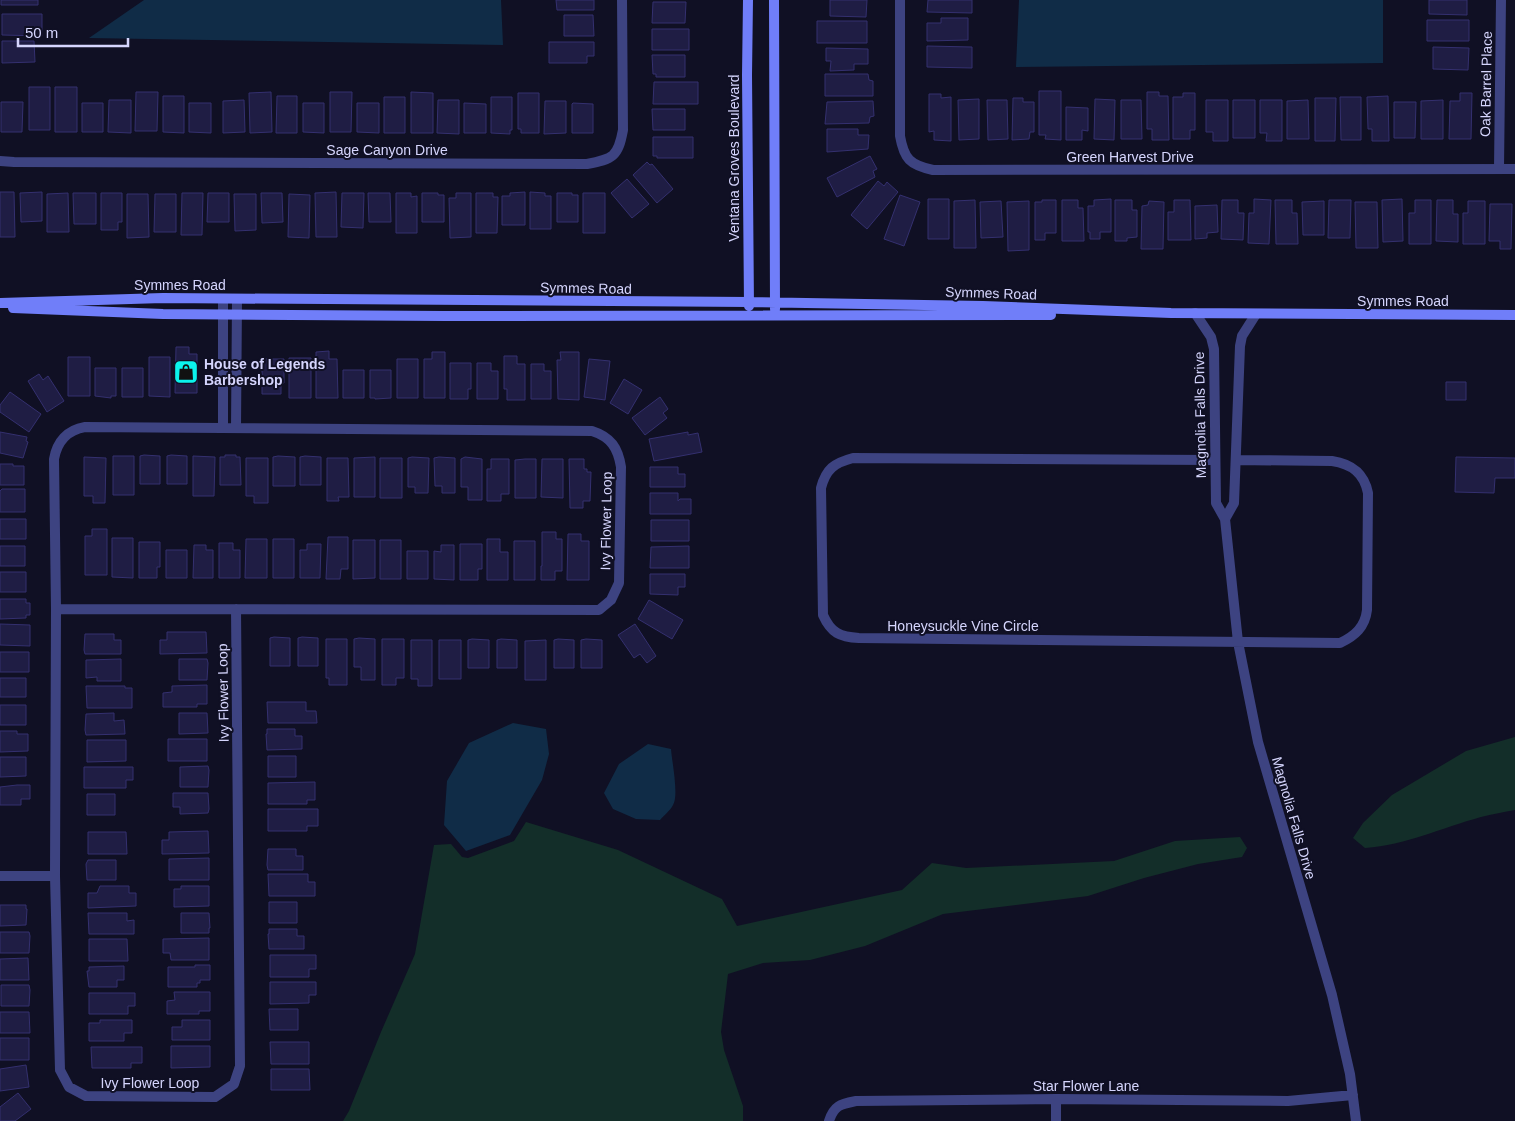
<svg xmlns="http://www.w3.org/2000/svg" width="1515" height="1121" viewBox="0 0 1515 1121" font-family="Helvetica,sans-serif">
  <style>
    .green { fill: #132e29 }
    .water { fill: #102c47 }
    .building { fill: #1f1d44; stroke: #34306f }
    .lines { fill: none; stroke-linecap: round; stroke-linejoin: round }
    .street { stroke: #3d4381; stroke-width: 10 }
    .secondary { stroke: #707ef9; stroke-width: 10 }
    .labels { text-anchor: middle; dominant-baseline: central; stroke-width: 4; stroke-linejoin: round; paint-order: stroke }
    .street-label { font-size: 14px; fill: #d5d5fd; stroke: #101024 }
    .poi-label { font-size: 14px; font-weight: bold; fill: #d5d5fd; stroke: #101024; text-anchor: start }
  </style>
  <rect width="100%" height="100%" fill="#101024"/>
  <path class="green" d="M1515 737V810C1504 812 1492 814 1481 817 1441 828 1406 845 1365 848L1353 838 1363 823 1392 795 1466 751Z
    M526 822 618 850 722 899 737 926 902 890 932 863 966 868 1114 861 1175 841 1240 837 1247 848 1242 857 1198 864 1144 878 1088 896 943 914 865 946 810 960 763 963 728 974 721 1032 724 1050 743 1106V1121H343L349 1111 381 1032 415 954 434 845 451 844 462 857 468 858 514 841Z"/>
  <path class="water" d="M144 0H501L503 45 89 38Z
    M1019 0H1383V63L1016 67Z
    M513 723 546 729 549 754 542 780 510 835 466 851 444 825 447 781 469 743Z
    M648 744 671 749C672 762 679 796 673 805 670 811 664 815 660 820L636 819 613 809 604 793 619 764Z"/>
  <path class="building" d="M1 0H38V5H1Z
    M556 0H594V10H557Z
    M830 0H867L866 17 830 16Z
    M928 0H972V13L927 12Z
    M1429 0H1467V15L1429 14Z
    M653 2H686L685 23H652Z
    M2 14H42V36L2 35Z
    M564 15H593L594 36H564Z
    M941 18H968V40L927 41V23H941Z
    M1427 20H1469V41H1427Z
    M817 21H867V43H817Z
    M652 29H689V50H652Z
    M2 41H34L35 62 2 63Z
    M549 42H594V56H587V63H549Z
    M927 46 972 47V68L927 67Z
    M1433 47 1469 48 1468 70 1433 69Z
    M826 48 868 49V64H854V70L830 71 831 61H826Z
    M652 55H685V77H656V74H653Z
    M825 74H868L869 80 873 81V96H825Z
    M654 82H698V104H653Z
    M29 87H50V130H29Z
    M55 87H77V132H55Z
    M1039 91H1061V140L1045 139 1046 135H1039Z
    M136 92H158L157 131H135Z
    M271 92 272 132 250 133 249 93Z
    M330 92H352L351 132H330Z
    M411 92 433 93V133H411Z
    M1147 92H1159V96H1168L1169 140H1152V129H1147Z
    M518 93H539V133H521V129H518Z
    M1183 93H1195V130H1190V139H1173V97H1183Z
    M1460 93H1472L1471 139H1449L1450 101H1460Z
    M929 94H941V98L951 97V141L934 140V131L929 132Z
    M163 96H184V133L163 132Z
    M277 96H297V133H276Z
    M1388 96 1389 141H1372V129H1368L1367 97Z
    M384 97H405V133H384Z
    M491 97H512V130H510V134L491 133Z
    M1340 97H1361V140H1341Z
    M1013 98H1023V102H1034V132H1030L1029 139 1012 140Z
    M1315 98H1336L1335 141H1315Z
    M979 99V139L959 140 958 100Z
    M1095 99 1115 100 1114 140 1094 139Z
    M109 100H131V133L108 132Z
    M244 100 245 132 223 133V101Z
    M438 100H459V134L437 133Z
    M987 100H1007L1008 139 988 140Z
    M1121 100H1141L1142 139H1121Z
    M1206 100H1228V141H1213V132H1206Z
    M1233 100H1255V138H1233Z
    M1260 100H1282V141H1266L1267 133H1260Z
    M1308 100 1309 139H1287V101Z
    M1443 100V139H1421V101Z
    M545 101H566V133L544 134Z
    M873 101 874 116 870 117 869 123 825 124 827 102Z
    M1 102H23L22 132H1Z
    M1394 102H1416L1415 138H1394Z
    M82 103H103V132H82Z
    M189 103H211V133L189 132Z
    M303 103H324V133L303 132Z
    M357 103H379V133L357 132Z
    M464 103 486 104V133H464Z
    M573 103 593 104V133H572V104Z
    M1066 107 1088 108V131L1082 130V140H1066Z
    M652 109H685V130H653Z
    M827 129H858V135H869L868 149 827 152Z
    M653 137H693V158H657V156H653Z
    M870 156 877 169 873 171 875 177 837 197 827 178Z
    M647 162 650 165 652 164 673 189 657 203 633 175Z
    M627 179 649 204 632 218 611 193Z
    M878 181 884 186 887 182 898 192 867 229 851 215Z
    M0 192H14L15 237H0Z
    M42 192V221L21 222 20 193Z
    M336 192 337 237H316L315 193Z
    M525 192V225H502V196H510V193Z
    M530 192 545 193V196H551V229H530Z
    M68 193 69 232H47V194Z
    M73 193H96V224H74Z
    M101 193H122V222H118V230H101Z
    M182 193H203L202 235H181Z
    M208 193H229V222H207Z
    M261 193H282L283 222 262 223Z
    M342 193H364L363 228 341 227Z
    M368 193H390L391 222H369Z
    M396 193H411V197L417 196V233H396Z
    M422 193H438V195H444V222H422Z
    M456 193H471V237L450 238 449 198H456Z
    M476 193H493V197H498L497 233H476Z
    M557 193H572V195H578V222H557Z
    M583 193H605V233H583Z
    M127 194H148L149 237 127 238Z
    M155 194H176V232H154Z
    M234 194H256V230L235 231Z
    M289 194 310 195 309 238 288 237Z
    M900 195 920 202 904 246 884 239Z
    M928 199H949V239H928Z
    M1111 199V232H1100V239H1090V232H1088V206H1094V200Z
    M1254 199 1271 200 1269 244 1248 243 1249 213H1254Z
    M1402 199 1403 241 1383 242 1382 200Z
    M975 200 976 248H954V201Z
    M1042 200H1056V233H1045V240H1035V202H1042Z
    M1062 200H1078V208H1083L1084 241H1062Z
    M1115 200H1132V210H1137V237L1127 238V241H1115Z
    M1174 200H1190L1191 240H1168V212H1174Z
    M1222 200H1238V213H1244L1243 240 1221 239Z
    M1275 200H1292V213H1297L1298 244H1276Z
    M1329 200H1351L1350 238H1328Z
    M1415 200H1431V244H1409V213H1415Z
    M1437 200H1453V214H1458V242L1436 241Z
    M1001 201 1003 237 981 238 980 202Z
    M1029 201V250L1008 251 1007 202Z
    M1149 201 1164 202 1163 249H1141L1142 206 1148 205Z
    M1324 201V235H1303L1302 202Z
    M1468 201H1485V244H1463V213H1468Z
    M1355 202H1377L1378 248H1356Z
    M1490 204H1512L1511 249H1500V241H1489Z
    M1217 205 1218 232 1207 233V238L1195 239V206Z
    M176 347H189V354H197V393H175Z
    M329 351V359H337L338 398H316V352Z
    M432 352H445V398H424V359H432Z
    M560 352H579V400L558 399 557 360H561Z
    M504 356H517V364H525V400H507V389H504Z
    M68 357H90V396H68Z
    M149 357H170V397L149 396Z
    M289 358H311V398H289Z
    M262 359H284V383H281V394H262Z
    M397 359H418V398H397Z
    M589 359 610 361 605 400 584 397Z
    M450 363H471V389H468V399H450Z
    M477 363H491V371H498V399H477Z
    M531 364H544V371H551V399H531Z
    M95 368H116V396H111V398L95 396Z
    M122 368H143V397H122Z
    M343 370H364V398H343Z
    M370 370H391V398L375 399V398H370Z
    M39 374 43 380 48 376 64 401 47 412 28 381Z
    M624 379 642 390 628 414 610 403Z
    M1446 382H1466V400H1446Z
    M10 392 41 414 29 432 0 412V405Z
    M660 397 668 409 663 413 667 418 645 435 632 418Z
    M0 432 27 437 26 441 28 442 23 458 0 453Z
    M688 432V435L698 433 702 452 654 461 649 439Z
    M144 455 160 456V484H140V456Z
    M171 455 187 456V484H167V456Z
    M225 455H236V457H240L241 485H220V457H225Z
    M113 456H134V495H113Z
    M193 456 215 457 214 496H193Z
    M278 456 295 457V486H273V457Z
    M305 456 321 457V485H300V457Z
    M84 457 106 458 105 503H93V496H84Z
    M375 457V497H354V458Z
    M412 457 429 458 428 493H415V487H408V458Z
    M439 457 455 458V493H442V486H435L434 458Z
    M465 457 482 459V500H468V487H461V459Z
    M1456 457 1515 458V478H1495L1494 493 1455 492Z
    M246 458H268V503H254V496H246Z
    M327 458H348L349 497H338L339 501H327Z
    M380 458H402V498H380Z
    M491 459H509V494H501V501H487V469H491Z
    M525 459H536V498H515V460Z
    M542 459H563V498L541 497Z
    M569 459H584V469H587V472H591L590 501H583V508H570Z
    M0 464H13V466H24V485H0Z
    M650 467H678V474H685V487H650Z
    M2 489H25V512H0V491Z
    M650 493H678V501L680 499H691V514H650Z
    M0 519H26V539H0Z
    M651 520H689V541H651Z
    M92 529H107V575H85V536H92Z
    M542 532H556V539H562V571H555V580H541V566H542Z
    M568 534H581V541H589V580H567Z
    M328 537H348V569H341L340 579H326Z
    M112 538H133V578L112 577Z
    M246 539H267V578H245Z
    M273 539H294V578H273Z
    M487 539H500V552H508V580H487Z
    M353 540H375V578L353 579Z
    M380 540H401V579H380Z
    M514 541H535V580H514Z
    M139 542H160V567H157V578H139Z
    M219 543H233V550H240V578H219Z
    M307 544H321L320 578H300V550H307Z
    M460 544H482V569H478V580H460Z
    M194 545H206V550H213V578H193Z
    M441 545H454V580L434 579V551L441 552Z
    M0 546H25V566H0Z
    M689 546V568H650L651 547Z
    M166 550H187V578H166Z
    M407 551H428V579H407Z
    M0 572H26V592H0Z
    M650 574H685V587H678V595L650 594Z
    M0 599H26V603H30V615H26V618L0 619Z
    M649 600 683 620 672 639 638 619Z
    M0 624 30 625V646L0 645Z
    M635 624 656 656 647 663 640 654 634 658 618 635Z
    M167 632H206L207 653 160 654V640H167Z
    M85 634H114V640H121V654H85L84 650Z
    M274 637 290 638V666H270V638Z
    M302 637 318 638V666H298V638Z
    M359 638 375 639V680H361V667H354V639Z
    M326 639H347V685H329V678H326Z
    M382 639H404V678H396V685H382Z
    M472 639 489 640V668H468V640Z
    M501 639 517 640V668H497V640Z
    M558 639 574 640V668H554V640Z
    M586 639 602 640V668H581V640Z
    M411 640H432V686H418V679H411Z
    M439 640H461V679H439Z
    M546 640V680H525V641Z
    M0 652H29V672H0Z
    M121 659V681H97V677L86 678V660Z
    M179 659H207L208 663 207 680H179Z
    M0 678H26V697H0Z
    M207 685V704H197V707H163V693L172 692V686Z
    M86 686H125V688H132V708H87Z
    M267 702H306V711H316L317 723H268Z
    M0 705H26V725H0Z
    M114 713V721L124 720 125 734 86 735 85 730 86 714Z
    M179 713H207L208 733 179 734Z
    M267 729H295V736H302V749L267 750 266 734H267Z
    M0 731H17V734H28V751L0 752Z
    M168 739H207V761H168Z
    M87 740H126V761L87 762Z
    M268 756H296V777H268Z
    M0 757H26V776L0 777Z
    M208 766 209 770 208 787H180V767Z
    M84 767H133V780H126V788H84Z
    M315 782V800H307V804H268V783Z
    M17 785H30V799H21V805H0V787Z
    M173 793H208L209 809 208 813 180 814V807H173Z
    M87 794H115V815H87Z
    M268 809H318V826H307V831H268Z
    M208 831 209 853 162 854V840H169V832Z
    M88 832H126L127 854H88Z
    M268 849H296V856H303V870H268L267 865Z
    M209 858V880H169V859Z
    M88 860H116V880H87L86 864Z
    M268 874H308V882H315V896H269Z
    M100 886H129V893H136V906L88 908V893H97Z
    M181 886H209V906L174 907V889H181Z
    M269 902H297V923H269Z
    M0 905H26V909H27L26 925 0 926Z
    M88 913H127V921L134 920V934H89Z
    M181 913H209L210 928H209V933H181Z
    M269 929H297V936H304V949H269L268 934H269Z
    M0 932H29L30 936 29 953H0Z
    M209 938V960H171L170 953H163V939Z
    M89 939H127L128 961H89Z
    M270 955H316V969H309V977H270Z
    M28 958 29 980H0V959Z
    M195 965H210V980H200V983H197V987H168V967H195Z
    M124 966V980H117V987H89L87 971H89V967Z
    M270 982H316V995H309V1003L270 1004Z
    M1 985H29L30 990 29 1006H1Z
    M174 992H210V1011H199V1014H167V1001L175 1000Z
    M89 993H135V1006H128V1014H89Z
    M269 1009H298V1030H270Z
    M0 1012H29L30 1033H0Z
    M100 1020H132V1033H124V1041H89V1023H100Z
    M182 1020H210V1040H172V1027H182Z
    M0 1038H29V1060H0Z
    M270 1042H309V1064H271Z
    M171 1046H210V1067L171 1068Z
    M91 1047H142V1063H131V1068H92Z
    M26 1065 29 1087 0 1091V1069Z
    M271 1069H309L310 1090H271Z
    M18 1093 31 1109 15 1121H0V1107Z"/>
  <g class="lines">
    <path class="street" d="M900 0V136C904 159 910 165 933 170L1515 169
      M0 161 14 162 587 164C613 159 618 157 623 130L622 0
      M1499 168 1501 0
      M1195 313 1211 337 1214 349 1216 503 1225 519 1238 642 1258 742 1332 995 1350 1074 1356 1121
      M85 427 592 431C611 437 618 448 621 467L619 583 611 600 599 610 56 609 54 459C57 442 67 430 85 427Z
      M223 427V299
      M236 428 237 299
      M1215 460 853 458C834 463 826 469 821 488L823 615C831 633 840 637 859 638L1340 643C1355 636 1365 627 1367 610L1368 493C1364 473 1352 464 1332 461L1236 460
      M1225 519 1234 503 1240 346 1242 336 1256 314
      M56 609 55 876 60 1070 69 1087 86 1096 215 1097 234 1084 240 1066 236 609
      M0 876H55
      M1056 1099V1121
      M829 1121C834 1105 841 1104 856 1101L1056 1099 1288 1101 1353 1095"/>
    <path class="secondary" d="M748 0 747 75 749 306
      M774 0 775 309
      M0 303 163 298 749 302 983 306 1171 313 1515 315
      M13 308 163 314 444 316 1051 315"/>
  </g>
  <defs>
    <symbol id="shop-square" viewBox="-11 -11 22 22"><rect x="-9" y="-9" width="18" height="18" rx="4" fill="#0bf3ec" stroke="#101024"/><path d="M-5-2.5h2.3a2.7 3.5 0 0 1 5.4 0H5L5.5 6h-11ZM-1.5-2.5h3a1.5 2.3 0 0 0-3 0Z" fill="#111"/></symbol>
  </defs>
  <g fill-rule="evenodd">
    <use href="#shop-square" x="172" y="358" width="28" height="28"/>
  </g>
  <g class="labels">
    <g class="street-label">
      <text transform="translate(1486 84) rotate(-89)">Oak Barrel Place</text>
      <text x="387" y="150">Sage Canyon Drive</text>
      <text x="1130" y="157">Green Harvest Drive</text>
      <text transform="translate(734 158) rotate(-90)">Ventana Groves Boulevard</text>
      <text x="180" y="285">Symmes Road</text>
      <text transform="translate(586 288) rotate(1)">Symmes Road</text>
      <text transform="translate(991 293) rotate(2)">Symmes Road</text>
      <text x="1403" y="301">Symmes Road</text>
      <text transform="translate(1200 415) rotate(-91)">Magnolia Falls Drive</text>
      <text transform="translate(606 521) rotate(-89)">Ivy Flower Loop</text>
      <text x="963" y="626">Honeysuckle Vine Circle</text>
      <text transform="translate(223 693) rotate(-91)">Ivy Flower Loop</text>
      <text transform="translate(1294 818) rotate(74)">Magnolia Falls Drive</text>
      <text x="150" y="1083">Ivy Flower Loop</text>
      <text x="1086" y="1086">Star Flower Lane</text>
    </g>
    <g class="poi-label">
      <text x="204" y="364">House of Legends<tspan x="204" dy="16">Barbershop</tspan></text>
    </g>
  </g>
  <path d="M18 38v8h110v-8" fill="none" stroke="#d5d5fd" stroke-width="2.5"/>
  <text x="25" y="38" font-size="15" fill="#d5d5fd" stroke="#101024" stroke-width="4" paint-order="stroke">50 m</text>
</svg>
